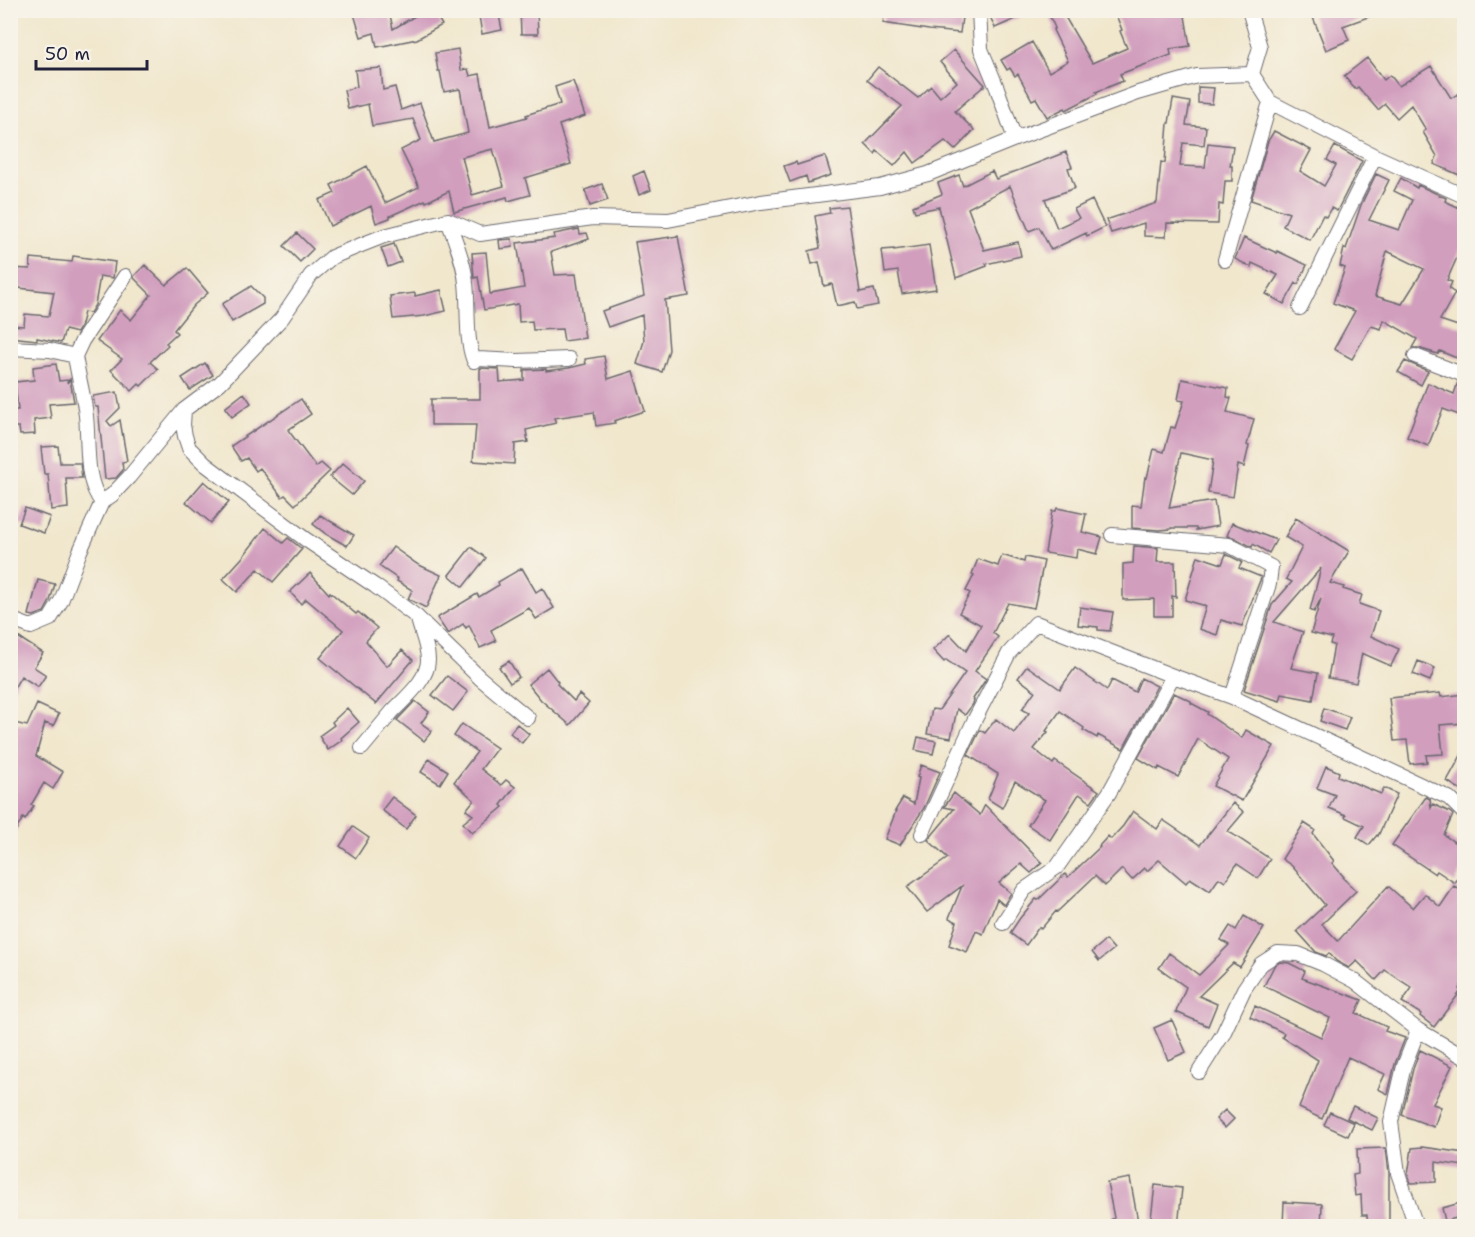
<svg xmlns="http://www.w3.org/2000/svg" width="1475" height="1237" viewBox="0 0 1475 1237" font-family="'Shantell Sans',sans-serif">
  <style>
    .building { fill: #d19ebe; fill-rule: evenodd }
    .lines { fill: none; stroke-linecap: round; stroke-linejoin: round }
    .minor-casing { stroke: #6a676e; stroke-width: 16 }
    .minor { stroke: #fff; stroke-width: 14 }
  </style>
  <rect width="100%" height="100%" fill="#f7f3e8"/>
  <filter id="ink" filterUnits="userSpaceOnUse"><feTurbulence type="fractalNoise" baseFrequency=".0167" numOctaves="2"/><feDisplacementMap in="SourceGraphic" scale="12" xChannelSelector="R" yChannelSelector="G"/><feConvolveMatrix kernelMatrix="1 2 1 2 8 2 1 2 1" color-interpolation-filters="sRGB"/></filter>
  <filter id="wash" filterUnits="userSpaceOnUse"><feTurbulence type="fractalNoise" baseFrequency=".008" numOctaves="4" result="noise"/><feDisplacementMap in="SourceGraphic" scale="24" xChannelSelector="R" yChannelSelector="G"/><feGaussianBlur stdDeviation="1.35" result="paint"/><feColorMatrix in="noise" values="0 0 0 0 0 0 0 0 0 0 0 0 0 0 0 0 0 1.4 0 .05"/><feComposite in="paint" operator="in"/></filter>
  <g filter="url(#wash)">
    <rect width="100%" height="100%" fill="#f1e7cd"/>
    <g id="blocks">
      <path class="building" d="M379 10H389L393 29 425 10H433L442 25 417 39 377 47 374 33 361 37 354 14 365 11 366 13Z
        M478 10H498L502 30 482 34Z
        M520 10H537L538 34H521Z
        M885 10H901L934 16V13L962 17 960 33 929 30 883 23Z
        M998 10H1036L995 28 989 14Z
        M1047 10H1061L1092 63 1127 48 1120 31 1122 30 1114 10H1184L1190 46 1170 49 1171 55 1120 74 1123 81 1096 92 1097 94 1066 110 1065 108 1047 117 1036 98 1032 100 1018 74 1015 76 1010 68 1007 70 1001 60 1032 42 1049 72 1068 61 1053 30 1055 28Z
        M1310 10H1382V12L1343 26 1349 40 1326 50Z
        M458 49 461 70 468 69 470 76 480 74 490 127 527 117 526 115 560 104 555 87 573 81 585 116 559 125 571 164 525 178 530 195 508 201 507 197 454 212 449 191 426 202 425 200 390 216V218L376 223 371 206 330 226 319 200 335 193 331 185 367 166 385 203 419 187 401 150 421 140 413 119 372 126 368 104 348 109 344 90 357 87 355 70 381 68 383 90 395 87 401 110 420 103 434 142 468 133 460 89 444 92 440 71H438L435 53ZM493 149 504 186 472 195 462 157Z
        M954 50 985 85 955 111 974 130 955 150 945 141 915 163 907 152 894 166 877 151 875 154 865 144 902 106 867 80 878 67 918 98 931 86 940 97 957 82 940 62Z
        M1367 58 1384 80 1390 75 1399 86 1431 66 1451 98 1460 93 1464 101V177L1434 164 1437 156 1423 132 1426 130 1411 105 1397 118 1385 104 1378 110 1358 87 1355 89 1344 76Z
        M1198 87 1214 88 1212 104 1198 103Z
        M1173 99 1190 102 1186 125 1206 127 1204 145 1183 143 1180 166 1205 167 1208 143 1233 146 1230 166H1232V181H1225L1223 205 1219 204 1218 224 1167 223 1166 237 1144 236V223L1111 233 1106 220 1157 203 1161 162 1165 163 1168 123H1169Z
        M1274 131 1311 150 1300 171 1324 186 1336 165 1327 160 1335 146 1362 161 1337 211 1331 208 1326 217 1323 215 1310 240 1283 226 1289 213 1251 200 1268 141Z
        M1066 152 1072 167 1068 168 1075 188 1045 199 1057 228 1079 218 1074 209 1092 200 1105 227 1087 236 1086 233 1051 250 1039 227 1029 231 1010 186 968 208 984 250 1018 242 1021 256 986 264 987 266 956 278 939 207 915 212 913 206 942 194 938 183 959 175 963 186 992 171 996 179Z
        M825 156 831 175 808 183 806 176 790 182 784 166 796 162 797 165Z
        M644 171 651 190 639 195 633 176Z
        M1376 174 1389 180 1369 220 1399 230 1412 200 1394 191 1401 178 1417 188 1418 185 1446 198 1445 201 1464 210V242L1447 280 1452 282 1449 289 1455 293 1440 320 1464 328V359L1454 357 1440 351 1438 354 1418 348H1412L1417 339 1384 320 1381 329 1371 326 1352 359 1334 349 1355 311 1333 303 1345 268 1340 266 1344 248 1346 249 1361 205ZM1387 251 1424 269 1402 304 1375 296Z
        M602 184 608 200 590 206 585 190Z
        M847 206 860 292 874 289 878 305 857 309 855 302 837 306 832 284 824 286 819 262 812 264 809 251 820 248 815 216 830 213 829 208Z
        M579 229 580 234 587 233 589 239 551 252 555 275 576 274 585 338 564 341 562 329 533 330 532 321 519 322 518 304 484 310 478 277 474 278 472 253 486 252 490 294 524 288 517 243 555 238 554 234Z
        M297 233 313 249 300 262 284 246Z
        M678 236 689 296 665 300 669 350 662 372 637 364 644 341 642 315 608 327 602 311 644 296 635 242Z
        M1244 238 1277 253V251L1307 265 1298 284 1296 283 1284 304 1266 294 1278 275 1252 263 1251 267 1235 259Z
        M512 239 513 247 500 249 499 240Z
        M394 244 401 262 388 267 381 248Z
        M929 245 936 289 902 294 898 271 885 273 882 250 894 249V250Z
        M73 256 115 262 113 278 100 276 95 305 90 313 84 312 80 328 77 333 65 330 61 343 37 338V340L10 337V325L24 326 25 314 49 316 54 292 10 287V268L30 269 31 258 72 262Z
        M145 265 166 285 187 268 208 293 194 305 174 330 177 333 166 343 168 345 150 362 158 369 141 386 139 384 132 391 111 370 122 359 97 341 120 310 131 320 151 295 134 278V276Z
        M251 286 263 298V304L232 322 222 304 247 289Z
        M441 290 446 311 424 316 393 319 390 296 415 293V296Z
        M604 356 608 379 633 371 645 411 614 421 615 423 596 426 594 412 554 418 556 423 526 430 528 442 515 444 514 464 473 461 476 425H431V399H480V368L499 369 500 382 524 380V370L546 369V371L569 368 586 364 585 359Z
        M1405 361 1428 371 1421 385 1398 372Z
        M205 363 213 375 190 390 182 378Z
        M56 364 59 381 68 380 67 383 70 379 74 402 49 404 51 418 34 420 35 434 20 435 19 427H10V410H18L15 382 34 380 33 367Z
        M1182 379 1228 388 1227 397 1231 398 1227 412 1254 419 1247 445 1249 446 1244 467 1238 465 1233 497 1208 493 1213 460 1181 453 1169 508 1214 501 1218 526 1196 530V528H1171V529L1159 530 1132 528V505L1141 506 1145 477 1147 478 1154 449 1164 452 1171 427 1175 428 1184 401 1178 400Z
        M1458 382 1464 384V417L1443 409 1428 446 1407 437 1428 383 1454 394Z
        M117 392 120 408 107 421 111 426 120 420 127 461 122 462 123 470 116 478 105 479 98 407H95L93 396Z
        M244 393 251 403 232 417 225 408Z
        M301 399 311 414 288 430 316 467 321 463 330 471 295 505 285 495 282 497 260 468 256 471 247 458 241 461 231 446Z
        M58 446 60 463H80L82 478H66L68 508 51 510 48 474H44L41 447Z
        M343 463 364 481 352 495 330 477Z
        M204 481 229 502 211 523 186 502Z
        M25 508 50 517 44 533 19 524Z
        M1057 508 1086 514 1082 532 1102 537 1097 554 1077 549 1076 558 1045 553 1052 511H1056Z
        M320 515 354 535 347 546 326 534 313 524Z
        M1296 518 1349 551 1330 583 1344 587 1343 589 1362 595 1359 604 1379 611 1371 636 1399 649 1391 666 1362 653 1356 683 1328 678 1334 645 1330 644 1332 638 1311 633 1321 598 1314 612 1310 610 1321 568 1274 622 1303 632 1291 668 1318 673 1313 700 1282 694 1280 701 1244 690 1272 605 1292 582 1286 579 1302 547 1285 537Z
        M1232 523 1276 540 1269 553 1253 544 1252 547 1233 537 1227 536Z
        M265 528 283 543 288 538 302 549 273 582 258 569 237 592 223 579 242 558Z
        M1134 546 1158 548 1157 562H1175L1176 597 1172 596V616H1154V599L1123 600V564L1133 563Z
        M393 547 417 564 441 575 426 608 408 599 412 590 397 581 398 579 379 566Z
        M471 547 486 558 463 587 449 575Z
        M1226 554 1242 562 1239 568 1261 577V578L1242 626 1221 620 1217 635 1199 629 1206 606 1185 600 1198 556 1222 564Z
        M1002 555 1024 562 1025 557 1044 561 1034 608 1008 603 993 633 998 637 975 671 986 679 973 699 974 700 973 704 965 715 957 709 951 738 927 734 932 709 939 710 965 673 946 660 944 662 933 650 950 634 966 651 981 625 959 613 970 593 966 591 974 575 972 574 978 559 998 566Z
        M522 568 536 592 542 588 554 608 536 619 529 608 491 630 496 641 480 648 469 625 466 628 463 624 448 634 437 618 477 594 479 597 499 585 498 582Z
        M310 573 329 594 330 592 356 614 358 612 377 628 366 641 387 666 402 650 413 660 376 704 320 658 343 630 306 599 301 604 290 592Z
        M38 580 55 584 50 601 44 612 34 616 29 615Z
        M1080 607 1113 612 1110 631 1098 630V627L1078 625Z
        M10 632 43 653 34 667 46 675 38 687 21 676 10 695Z
        M509 661 519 677 510 683 499 667Z
        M1418 661 1435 668 1430 681 1413 674Z
        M1027 666 1060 689 1075 668 1107 690 1112 680 1135 692 1141 678 1157 686 1123 749 1098 735 1097 738 1083 730 1084 728 1060 711 1046 731 1048 732 1034 749 1053 764 1055 761 1099 791 1091 802 1079 794 1050 840 1028 825 1045 800 1015 781 1002 808 988 799 998 774 968 755 980 730 985 733 996 719 1014 733 1029 713 1022 709 1035 691 1018 678Z
        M547 668 558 682 557 684 574 701 579 694 589 703 570 725 541 700 528 684Z
        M447 676 468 692 453 711 432 695Z
        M1174 693 1191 701V703L1208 712 1207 714 1242 738 1246 730 1274 746 1242 801 1213 786 1228 759 1198 739 1178 777 1159 767 1158 770 1138 758Z
        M1440 693 1441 697 1464 694V723L1440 725 1443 754 1426 755 1427 762 1410 764 1407 740 1394 741 1389 698Z
        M415 701 429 712 421 723 432 731 424 741 397 720Z
        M37 704 59 714 53 726 45 723 36 756 63 772 53 789 44 783 31 805 34 806 25 820 23 818 10 840V722L27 726Z
        M347 708 359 722 341 738 342 740 328 750 319 736 334 725 332 722Z
        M1324 708 1350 717 1345 730 1320 721Z
        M462 724 497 748 481 769 501 785 506 780 515 787 501 805 503 807 472 833 463 823 473 815 466 810 474 800 454 782 477 752 454 736Z
        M517 724 529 734 522 743 510 733Z
        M918 737 936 741 933 754 915 750Z
        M1464 750V792L1447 781Z
        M429 759 448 771 440 784 421 772Z
        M921 765 940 772 924 808 900 845 885 839 896 811H895L903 798 914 804 919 778 917 777Z
        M1326 766 1339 772 1338 776 1381 794 1384 788 1397 794 1378 836 1377 835 1369 845 1357 837 1364 826 1345 817 1346 815 1329 808 1335 795 1317 788Z
        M954 793 980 815 985 805 1042 863 1031 873 1021 864 999 883 1011 893 1004 905 997 899 983 934 976 931 967 952 949 945 957 922 949 918 962 886 927 912 907 887 948 858 928 840 954 809 944 807Z
        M392 797 416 815 406 829 382 810Z
        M1426 797 1430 799 1431 808 1433 804 1450 812 1453 815 1444 835 1464 849V868L1455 883 1437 871 1435 874 1392 845Z
        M1233 803 1244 812 1228 831 1270 859 1258 878 1237 864 1225 882 1219 878 1210 891 1190 878 1186 883 1159 860 1147 871 1145 868 1132 880 1122 869 1105 886 1095 876 1057 912 1056 911 1041 929 1039 927 1026 945 1010 933 1020 918 1036 899 1038 900 1065 874 1068 877 1100 847 1099 846 1108 836 1111 839 1123 826 1133 811 1157 829 1163 820 1200 845Z
        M1304 823 1315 830 1313 834 1334 861 1332 863 1344 877 1343 878 1356 891 1322 924 1338 941 1388 886 1413 908 1425 894 1440 907 1454 886 1464 892V981L1459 989 1461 991 1434 1027 1420 1016 1421 1014 1402 1002 1412 988 1385 970 1376 980 1357 961 1349 968 1336 961 1329 953 1326 956 1316 952 1297 931 1325 905 1292 866 1282 859Z
        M353 827 369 838 356 858 340 846Z
        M1244 916 1264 928 1240 967 1233 963 1199 996 1217 1004 1208 1026 1176 1012 1186 987 1159 968 1169 953 1199 975 1229 945 1221 940 1230 926 1236 930Z
        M1106 940 1114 949 1099 961 1092 952Z
        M1280 962 1289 963 1305 971 1302 978 1362 1000 1356 1013 1387 1027 1385 1031 1405 1038 1395 1064 1388 1094 1378 1089 1385 1074 1348 1057 1322 1119 1299 1108 1318 1060 1282 1037 1284 1033 1250 1017 1255 1006 1321 1037 1330 1018 1264 986 1274 966Z
        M1172 1020 1186 1052 1168 1060 1154 1028Z
        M1420 1050 1452 1066 1433 1104 1441 1107 1434 1127 1402 1115 1413 1069Z
        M1353 1106 1378 1118 1372 1130 1347 1118Z
        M1225 1110 1234 1119 1225 1128 1216 1119Z
        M1330 1112 1354 1123 1348 1136 1324 1125Z
        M1423 1147 1464 1153V1166L1436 1162V1182L1411 1183 1408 1175 1412 1148Z
        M1386 1148 1389 1173V1227H1368L1367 1215H1362L1361 1195 1355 1196 1353 1175 1358 1174 1357 1149Z
        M1130 1178 1139 1227H1099L1114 1218 1107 1182Z
        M1155 1185 1182 1188 1178 1227H1150Z
        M1284 1202 1322 1204 1321 1227H1283Z
        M1464 1202V1216L1445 1221 1442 1208Z"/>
    </g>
  </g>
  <g filter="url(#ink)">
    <use href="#blocks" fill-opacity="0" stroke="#6a676e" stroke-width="1.5"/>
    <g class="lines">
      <defs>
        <path id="minor" d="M979 10 981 49 997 88 1015 139
          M1249 10 1260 47 1252 74
          M448 220C455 241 464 261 466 283 469 307 465 339 474 361L478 359 517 361 569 359
          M1225 260 1270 102
          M1300 308 1375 156
          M10 348 50 350 75 356C78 376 84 396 86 416 89 441 84 482 102 502L112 495 129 477 184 410 220 383 282 318 311 275 332 257 361 245 384 236 448 220 480 234 593 218 668 220 761 202 880 187 928 174 1015 139 1138 93 1197 76 1252 74 1270 102 1375 156 1464 196
          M75 356 82 341 125 276
          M1415 356 1464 375
          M184 410 183 425 185 436 189 448 205 464 305 539 375 586 417 617 480 678 528 718
          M1112 535 1229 545 1271 567 1269 584 1232 697
          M10 619 31 627 50 619 61 601 80 551 102 502
          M362 748C372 736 382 724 392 712 405 698 428 680 428 660 428 646 421 632 418 619
          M922 834 974 721 1009 653 1036 623 1173 676 1232 697 1449 798 1464 813
          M1003 923 1024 890 1057 867 1109 793 1173 676
          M1199 1072 1223 1034 1244 989 1261 964 1278 953 1298 954 1323 964 1355 981 1418 1030 1464 1057
          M1416 1226 1398 1173 1391 1122 1404 1066 1418 1030"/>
      </defs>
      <use href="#minor" class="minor-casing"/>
      <use href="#minor" class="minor"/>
    </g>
  </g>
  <rect width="1475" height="1237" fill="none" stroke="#f7f3e8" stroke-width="36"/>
  <path d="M36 60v9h111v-9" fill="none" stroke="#22223b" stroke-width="3"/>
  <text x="45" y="60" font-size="18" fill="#22223b" stroke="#f7f3e8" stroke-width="4.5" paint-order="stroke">50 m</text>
</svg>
